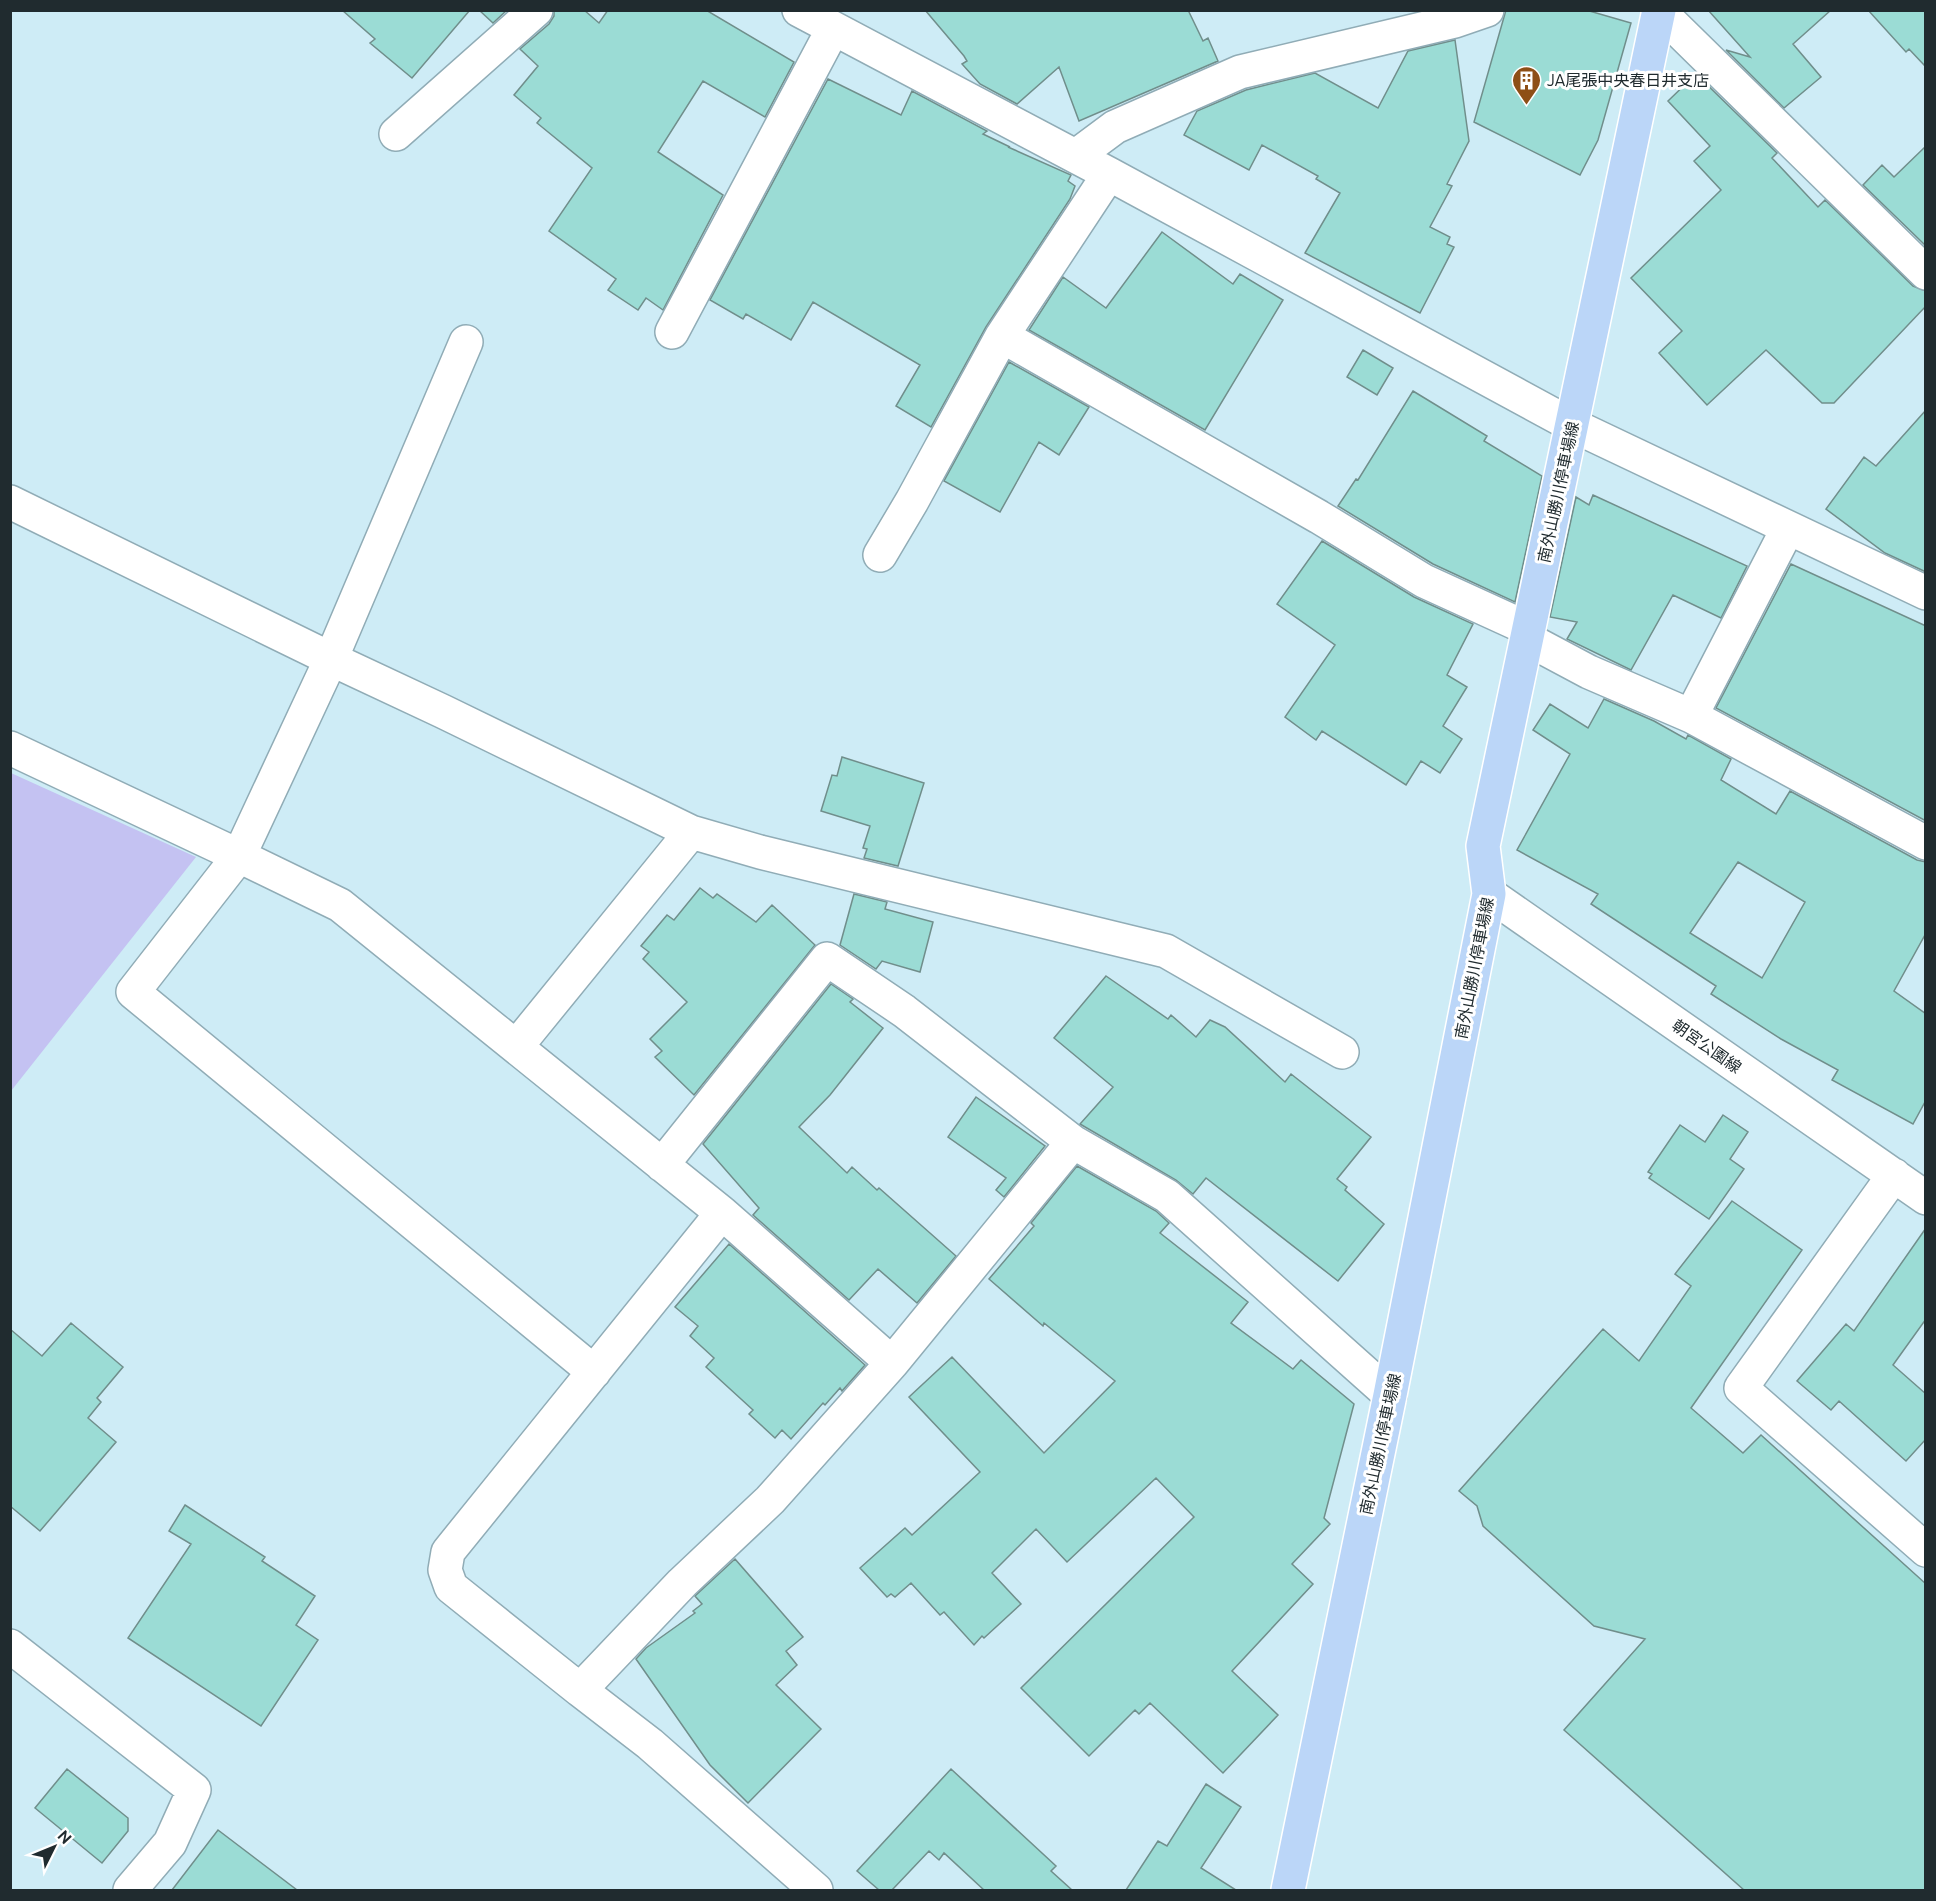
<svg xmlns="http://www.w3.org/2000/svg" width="1936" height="1901" viewBox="0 0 1936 1901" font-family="Ubuntu,'Noto Sans JP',sans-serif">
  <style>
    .water { fill: #c4c2f2 }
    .building { fill: #9bdcd5; stroke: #708e8b; stroke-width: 1.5; fill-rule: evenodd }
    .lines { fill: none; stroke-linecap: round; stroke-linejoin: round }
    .minor-casing { stroke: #90acb6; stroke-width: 36 }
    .major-casing { stroke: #fff; stroke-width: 36 }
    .minor { stroke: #fff; stroke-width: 33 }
    .major { stroke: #bbd6f8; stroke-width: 33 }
    .labels { text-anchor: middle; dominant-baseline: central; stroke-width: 6; stroke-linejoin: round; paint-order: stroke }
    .poi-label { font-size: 16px; fill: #202b2f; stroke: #fff; text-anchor: start }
    .street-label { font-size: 16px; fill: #202b2f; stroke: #fff }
  </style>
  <rect width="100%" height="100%" fill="#ceecf6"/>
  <path class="water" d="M11 773 196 857 11 1091Z"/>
  <path class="building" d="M342 10H470L412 78 370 43 375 39Z
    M479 10H507L493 23Z
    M554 10H584L599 23 608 10H706L794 62 765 117 703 81 658 152 723 195 663 310 646 298 638 310 608 290 616 279 549 231 592 168 537 123 541 118 514 95 538 66 520 49 549 24 554 16Z
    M925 10H1188L1203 41 1208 38 1218 61 1079 121 1059 67 1017 104 980 84 962 64 967 61 964 56Z
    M1506 10H1586L1631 23 1598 140 1580 175 1474 122Z
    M1708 10H1831L1793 44 1821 77 1784 108 1726 50 1750 57Z
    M1868 10H1926V67L1909 49 1906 52Z
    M1455 40 1469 141 1447 184 1452 186 1430 227 1450 237 1447 244 1454 247 1420 313 1305 253 1340 193 1316 179 1318 176 1262 145 1249 170 1184 135 1197 111 1246 90 1315 73 1378 108 1408 51Z
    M1696 74 1777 153 1772 158 1818 207 1825 200 1913 286 1926 291V306L1834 403H1822L1766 350 1707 405 1659 353 1682 331 1631 278 1721 190 1694 161 1710 146 1668 101Z
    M828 79 901 115 912 91 987 131 983 134 1010 147H1008L1071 175 1068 181 1075 186 1070 199 986 327 931 427 896 406 920 365 813 302 791 340 746 314 743 319 710 300Z
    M1926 146V246L1863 185 1882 165 1894 177Z
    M1162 232 1233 284 1240 274 1283 300 1205 430 1029 330 1063 277 1106 308Z
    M1363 350 1393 368 1377 395 1347 377Z
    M1009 362 1089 407 1059 455 1039 442 1000 512 944 481Z
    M1413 391 1487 436 1484 441 1542 476 1515 602 1433 564 1338 506 1356 479 1358 480Z
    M1926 410V572L1885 553 1826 509 1864 457 1876 466Z
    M1593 495 1747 566 1721 618 1673 595 1631 670 1567 639 1577 622 1550 617 1576 497 1589 505Z
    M1322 541 1414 597 1473 624 1447 675 1467 687 1443 726 1462 739 1440 773 1421 761 1406 785 1322 731 1316 740 1285 717 1335 645 1277 604Z
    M1791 564 1926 626V821L1716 708Z
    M1604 699 1654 721 1686 739 1688 735 1731 759 1721 780 1776 814 1790 791 1917 860 1926 862V933L1894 991 1926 1014V1100L1913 1124 1832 1080 1838 1070 1781 1039 1711 994 1716 986 1591 904 1598 894 1517 850 1570 754 1533 730 1550 704 1588 728ZM1738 862 1805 902 1762 978 1690 933Z
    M842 757 924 783 898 866 864 858 867 849 863 848 870 826 821 811 832 775 837 776Z
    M700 888 713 898 717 894 756 922 772 905 815 945 694 1095 655 1057 662 1051 650 1039 687 1002 643 959 649 952 641 946 667 915 674 920Z
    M854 894 887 902 885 909 933 922 920 972 882 961 876 969 840 945Z
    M1106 976 1168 1019 1171 1015 1196 1037 1210 1020 1225 1027 1285 1082 1291 1074 1371 1137 1337 1179 1347 1187 1345 1190 1384 1224 1338 1281 1206 1178 1193 1194 1176 1180 1080 1124 1113 1087 1054 1038Z
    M831 984 853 999 850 1002 883 1028 830 1095 799 1127 847 1173 852 1167 877 1190 879 1188 956 1256 917 1303 878 1269 849 1300 753 1215 759 1208 703 1144Z
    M976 1097 1045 1146 1004 1197 996 1190 1006 1178 948 1137Z
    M1723 1115 1748 1132 1730 1159 1744 1169 1709 1219 1649 1178 1652 1174 1648 1172 1680 1125 1705 1142Z
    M1077 1166 1156 1211 1169 1223 1160 1233 1248 1302 1231 1323 1293 1369 1301 1360 1354 1404 1324 1518 1330 1524 1292 1564 1313 1584 1232 1671 1278 1715 1223 1773 1150 1703 1139 1714 1135 1710 1089 1756 1021 1688 1194 1517 1156 1478 1067 1562 1036 1529 992 1573 1021 1604 984 1638 982 1636 974 1645 944 1612 940 1615 911 1583 895 1597 891 1594 887 1597 860 1568 905 1528 912 1535 980 1472 909 1397 952 1357 1044 1453 1115 1381 1044 1323 1043 1326 989 1279 1034 1226 1031 1223Z
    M1732 1201 1802 1250 1691 1408 1743 1453 1761 1435 1926 1584V1890H1744L1564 1730 1645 1639 1594 1626 1483 1526 1477 1506 1459 1491 1603 1329 1639 1361 1691 1286 1675 1274Z
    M1926 1228V1319L1893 1365 1926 1394V1439L1906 1461 1839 1401 1831 1410 1797 1381 1846 1324 1854 1331Z
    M729 1244 865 1365 842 1391 840 1388 825 1405 823 1403 791 1439 782 1430 775 1438 749 1414 753 1410 706 1367 714 1358 690 1336 698 1326 675 1307Z
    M71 1323 123 1367 97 1398 101 1402 88 1418 116 1442 40 1531 10 1506V1329L42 1356Z
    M185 1505 265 1557 262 1561 315 1596 296 1625 318 1640 261 1726 128 1638 191 1544 169 1531Z
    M735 1559 803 1637 786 1651 797 1665 776 1685 821 1729 748 1803 710 1765 636 1659 646 1648 695 1613 693 1611 702 1604 695 1596Z
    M67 1769 128 1818V1831L102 1863 35 1808Z
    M951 1769 1056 1866 1051 1871 1072 1890H984L944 1853 939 1860 929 1851 892 1890H879L857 1871Z
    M1206 1784 1241 1807 1201 1868 1236 1890H1126L1158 1841 1167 1846Z
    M218 1830 297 1890H172Z"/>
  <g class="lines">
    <defs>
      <path id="minor" d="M799 10 1109 174 1572 425 1926 593
        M1659 11 1926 273
        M396 134 536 10
        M1076 156 1115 127 1240 72 1455 21 1487 10
        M672 332 833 29
        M1002 336 1319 517 1424 581 1529 629
        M466 342 331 659 239 856 340 905 722 1213 892 1363
        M10 502 331 659 442 711 691 832 760 852 1166 951 1342 1052
        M880 555 912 501 1002 336 1109 174
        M1527 639 1589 672 1691 716 1926 843
        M1691 716 1788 528
        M10 748 239 856 133 992 594 1372
        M1489 894 1926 1198
        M516 1047 691 832
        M662 1165 827 959 904 1011 1073 1142 1167 1196 1390 1395
        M1894 1175 1741 1388 1926 1550
        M10 1646 194 1790 170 1843 130 1890
        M580 1690 451 1587 445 1570 448 1552 722 1213
        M816 1890 650 1744 580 1690 682 1583 770 1500 892 1363 1073 1142"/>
      <path id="major" d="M1288 1890 1390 1395 1489 894 1483 846 1659 10"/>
    </defs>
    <use href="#minor" class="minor-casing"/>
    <use href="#major" class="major-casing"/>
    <use href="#minor" class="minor"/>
    <use href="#major" class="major"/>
  </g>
  <defs>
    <symbol id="building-pin" viewBox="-11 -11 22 30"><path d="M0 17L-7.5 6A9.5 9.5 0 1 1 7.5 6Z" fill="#8e4f16" stroke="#fff"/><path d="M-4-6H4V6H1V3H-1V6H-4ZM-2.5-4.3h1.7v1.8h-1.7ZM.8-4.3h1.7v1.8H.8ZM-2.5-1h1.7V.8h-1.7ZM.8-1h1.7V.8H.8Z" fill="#fff"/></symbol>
  </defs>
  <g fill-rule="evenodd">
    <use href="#building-pin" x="1510" y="64" width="33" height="45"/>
  </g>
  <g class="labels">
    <g class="poi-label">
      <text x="1547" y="80">JA尾張中央春日井支店</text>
    </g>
    <g class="street-label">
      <text transform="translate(1558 492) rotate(-78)">南外山勝川停車場線</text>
      <text transform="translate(1474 968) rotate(-79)">南外山勝川停車場線</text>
      <text transform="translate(1707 1046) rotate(35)">朝宮公園線</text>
      <text transform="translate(1380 1444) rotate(-78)">南外山勝川停車場線</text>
    </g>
  </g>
  <rect width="1936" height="1901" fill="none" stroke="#202b2f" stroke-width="24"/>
  <g transform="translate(54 1847) rotate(47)" stroke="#ffffff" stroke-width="4.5" paint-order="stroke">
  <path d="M0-4.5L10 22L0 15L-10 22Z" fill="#202b2f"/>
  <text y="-9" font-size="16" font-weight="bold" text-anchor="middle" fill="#202b2f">N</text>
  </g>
</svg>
